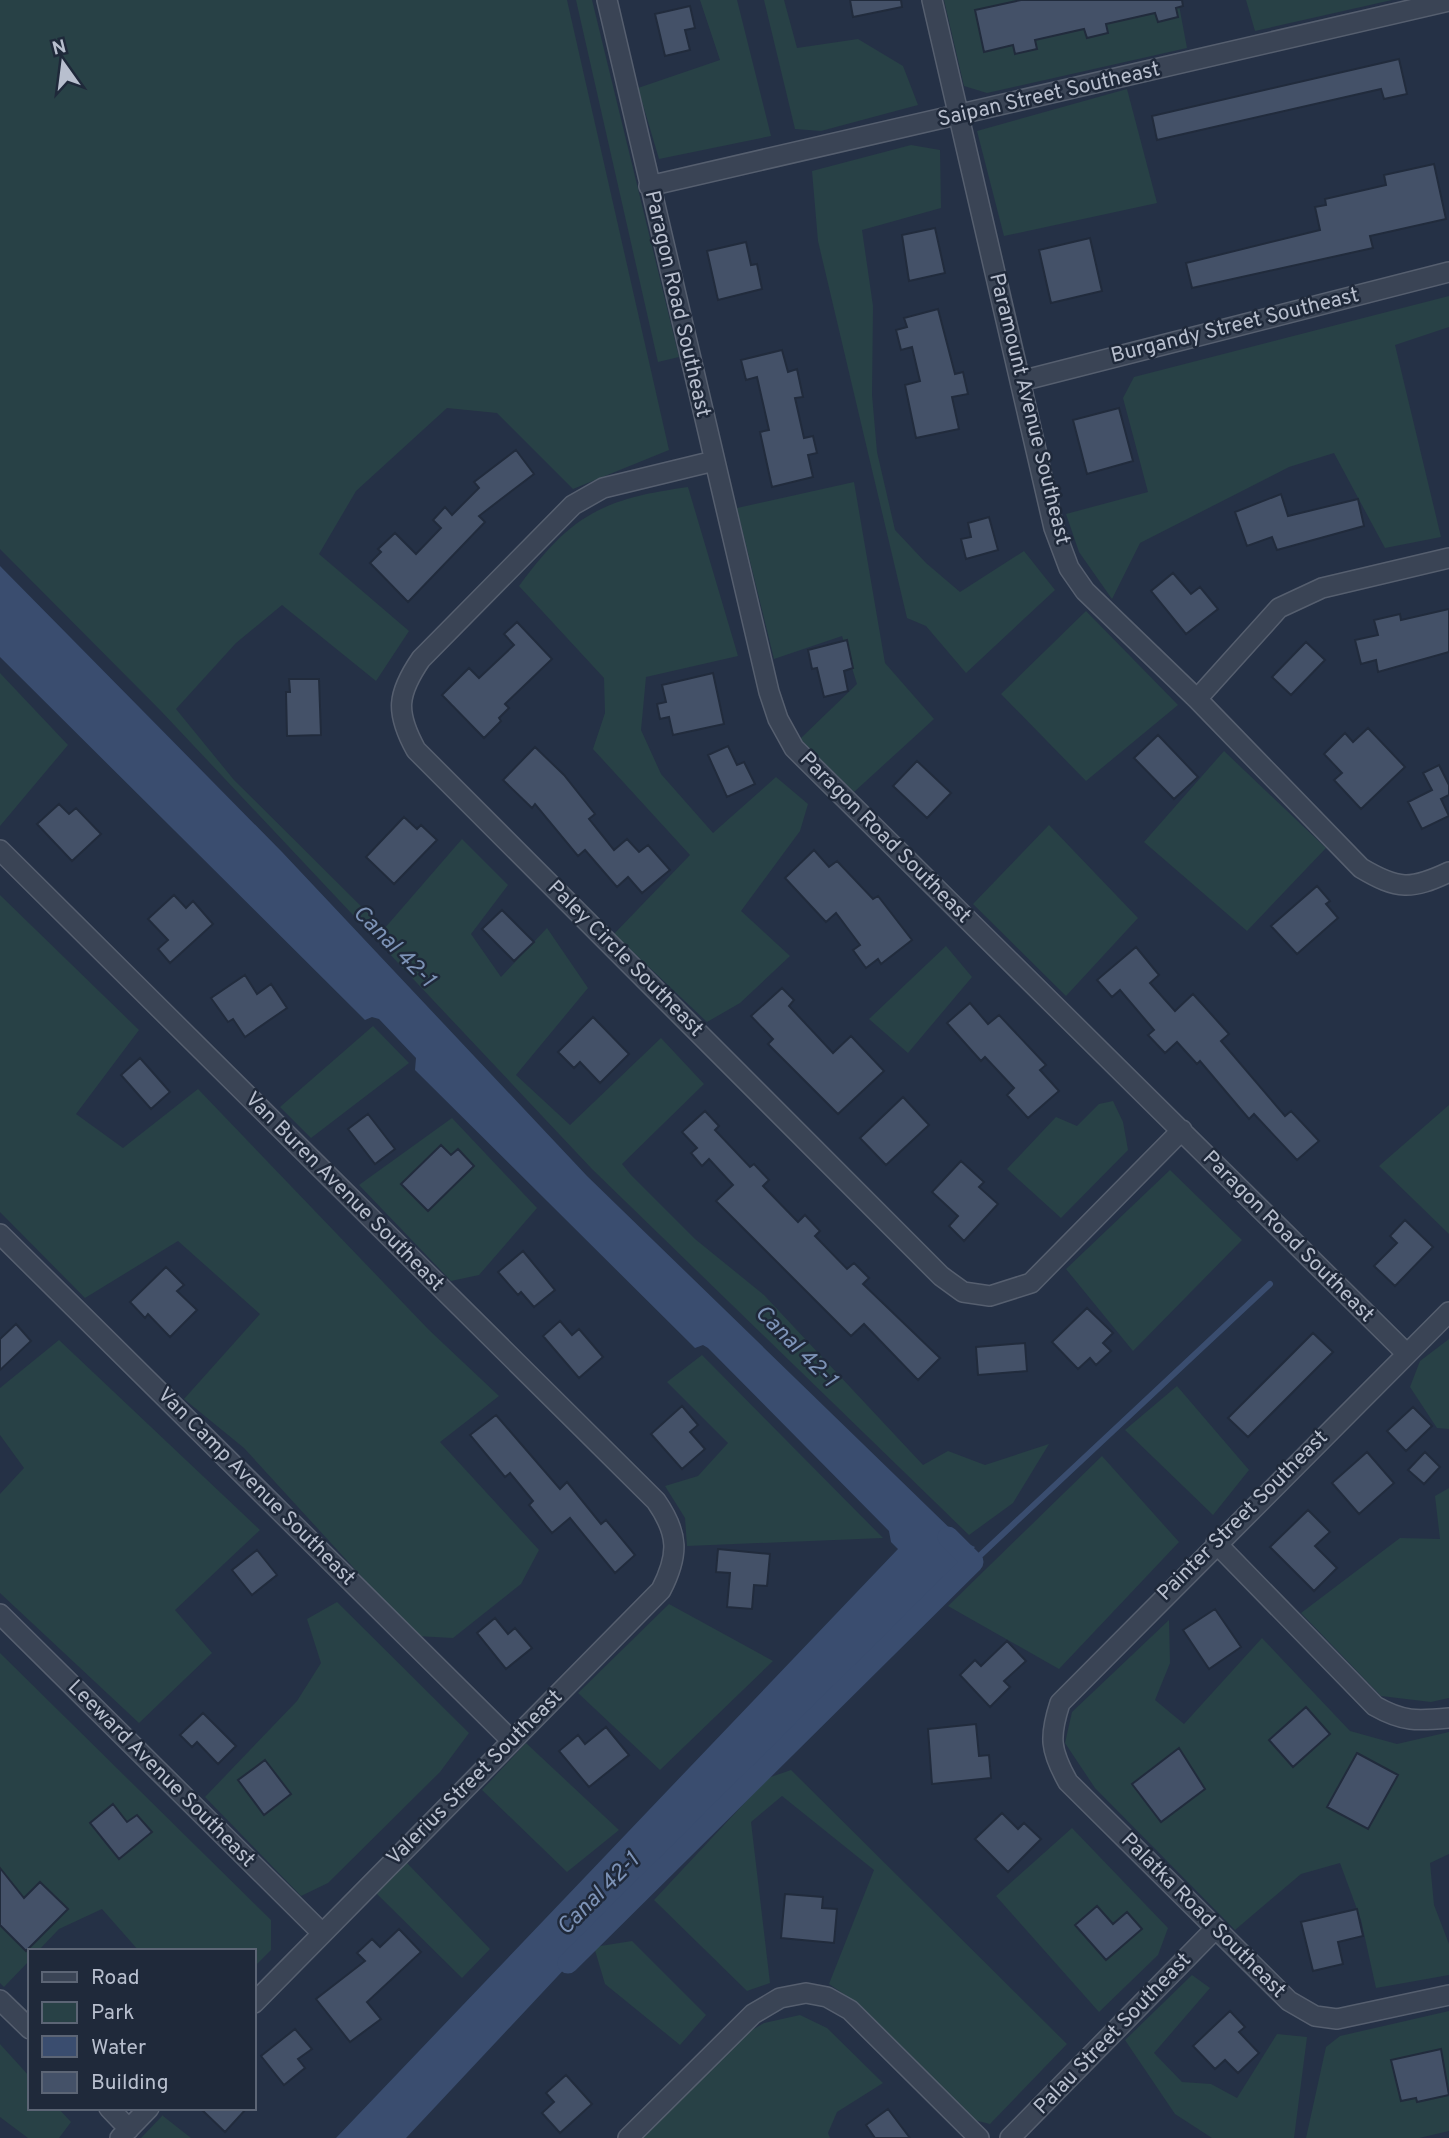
<svg xmlns="http://www.w3.org/2000/svg" width="1449" height="2138" viewBox="0 0 1449 2138" font-family="Overpass,sans-serif">
  <style>
    .green { fill: #284146 }
    .water { fill: #3a4d6f }
    .lines { fill: none; stroke-linecap: round; stroke-linejoin: round }
    .stream { stroke: #3a4d6f; stroke-width: 6 }
    .canal { stroke: #3a4d6f; stroke-width: 21 }
    .building { fill: #445168; stroke: #212b3c; stroke-width: 2 }
    .street-casing { stroke: #565f6f; stroke-width: 22 }
    .street { stroke: #3a4455; stroke-width: 19 }
    .labels { text-anchor: middle; dominant-baseline: central; stroke-width: 5; stroke-linejoin: round; paint-order: stroke }
    .street-label { font-size: 21px; fill: #b8bfce; stroke: #1f293a }
    .water-label { font-size: 23px; font-style: italic; fill: #7d93b7; stroke: #1f293a }
  </style>
  <rect width="100%" height="100%" fill="#253146"/>
  <path class="green" d="M0 0H567L669 450 573 489 497 413 447 408 356 491 319 554 409 631 376 681 282 605 236 643 176 709 234 780 384 929 462 839 508 885 471 934 501 977 547 928 588 988 516 1075 570 1125 661 1038 704 1084 622 1164 631 1175 695 1239 764 1295 923 1465 948 1451 985 1465 1049 1444 1013 1503 969 1535 592 1169 161 711 0 549Z
    M576 0H592L679 357 658 362Z
    M700 0H737L771 136 659 159 638 88 720 60Z
    M764 0H784L797 48 858 39 903 66 918 105 821 131 795 129Z
    M944 0H1178L1187 48 987 93 964 86Z
    M1246 0H1392L1255 31Z
    M1127 89 1157 203 1004 236 977 131Z
    M911 145 940 150 941 208 862 230 873 306 872 395 877 452 895 530 926 563 960 592 1024 551 1055 590 966 673 926 626 907 618 818 241 812 171Z
    M1449 296V327L1395 345 1441 537 1385 548 1334 453 1289 467 1140 543 1112 599 1079 552 1066 514 1148 492 1123 398 1134 377Z
    M854 482 885 663 934 719 854 792 800 739 857 684 842 636 774 659 737 508Z
    M688 487 738 656 646 677 641 730 661 774 713 833 776 777 808 804 800 831 741 911 790 956 740 1003 707 1022 614 934 690 855 593 749 605 713 604 678 519 586C571 515 602 499 688 487Z
    M1086 611 1178 705 1086 781 1001 694Z
    M0 673 68 745 0 826Z
    M1224 751 1326 848 1247 931 1144 842Z
    M1049 825 1138 918 1066 996 973 904Z
    M0 895 139 1030 76 1114 123 1148 198 1089 429 1330 499 1396 440 1442 539 1550 521 1584 453 1638 416 1636 244 1448 184 1399 260 1314 178 1241 85 1298 0 1212Z
    M946 946 972 977 908 1053 869 1019Z
    M373 1026 409 1063 311 1138 280 1107Z
    M1113 1101 1123 1122 1128 1150 1061 1218 1007 1169 1056 1117 1077 1126 1099 1104Z
    M1449 1105V1234L1379 1166Z
    M452 1118 537 1208 479 1275 451 1281 359 1185Z
    M1170 1170 1242 1240 1133 1351 1066 1269Z
    M1449 1339V1429L1437 1428 1410 1387 1420 1361Z
    M59 1340 260 1530 175 1610 212 1653 139 1723 0 1593V1494L24 1468 0 1435V1388Z
    M702 1355 883 1538 687 1546 685 1518 665 1486 698 1476 728 1443 667 1382Z
    M1177 1386 1249 1470 1213 1515 1125 1430Z
    M1102 1456 1179 1542 1059 1669 948 1606Z
    M1449 1488V1698L1431 1702 1381 1696 1301 1613 1400 1538 1440 1539 1435 1496Z
    M337 1602 469 1733 440 1772 328 1883 301 1896 205 1797 297 1701 321 1663 307 1619Z
    M669 1604 773 1661 660 1770 578 1693Z
    M1169 1620 1170 1663 1155 1700 1184 1724 1262 1638 1350 1731 1397 1744 1449 1732V1854L1430 1863 1434 1905 1449 1944V1975L1376 1988 1361 1920 1340 1863 1301 1874 1235 1930 1095 1788 1065 1743 1072 1712Z
    M0 1653 271 1920V1950L254 1967V1951H139L102 1909 59 1929 38 1951H30V1960L4 1987 0 1983Z
    M526 1743 619 1830 567 1872 482 1790Z
    M791 1770 1067 2044 990 2124 974 2120 845 1995 829 1984 874 1870 782 1796 751 1822 770 1983 747 1991 654 1900 768 1778Z
    M1072 1828 1168 1928 1158 1955 1099 2012 996 1896Z
    M407 1863 490 1949 462 1978 376 1893Z
    M632 1941 706 2015 680 2045 605 1984 594 1947Z
    M1192 1975 1210 1988 1154 2053 1182 2082 1211 2084 1237 2098 1277 2034 1307 2037 1294 2138H1212L1175 2114 1125 2040Z
    M1449 2011V2131L1419 2138H1306L1326 2047 1340 2036Z
    M800 2015 827 2028 883 2083 837 2112 828 2133 830 2138H642L740 2037 764 2023Z
    M0 2044 30 2077V2108H58L71 2122 59 2138H28L0 2117Z
    M163 2115V2116L191 2138H141Z"/>
  <path class="water" d="M0 566 282 852 587 1176 964 1542 975 1547 587 1941 586 1946 406 2138H336L898 1549 891 1542 889 1531 708 1348 703 1345 695 1348 415 1070 416 1058 379 1019 372 1017 365 1020 0 657Z"/>
  <g class="lines">
    <path class="stream" d="M973 1562 1270 1284"/>
    <path class="canal" d="M568 1963 973 1562 948 1537"/>
  </g>
  <path class="building" d="M850 0H901L902 7 853 17Z
    M1021 0H1182L1183 6 1176 8 1178 17 1158 22 1155 13 1106 24 1108 33 1087 38 1084 29 1035 40 1037 49 1015 54 1013 45 984 52 975 10Z
    M690 6 695 28 685 30 690 50 665 56 655 14Z
    M1399 59 1407 94 1384 99 1381 89 1157 140 1152 116Z
    M1434 164 1446 219 1370 236 1373 248 1192 288 1186 263 1320 230 1315 207 1326 205 1325 199 1386 185 1384 175Z
    M935 228 945 273 909 281 902 235Z
    M1090 238 1102 291 1051 303 1039 250Z
    M746 242 751 265 757 264 762 289 718 300 707 251Z
    M938 309 955 374 963 372 968 394 952 397 959 429 916 438 905 385 920 381 912 347 901 350 896 330 907 327 904 318Z
    M782 350 788 372 797 369 803 397 795 398 804 438 813 436 817 453 808 455 813 477 772 487 760 432 769 430 757 377 746 380 741 360Z
    M1119 408 1133 461 1087 474 1073 420Z
    M516 450 534 474 479 516 485 522 408 602 370 563 381 552 378 549 395 533 416 554 441 528 433 520 445 507 452 515 479 488 474 482Z
    M1281 494 1288 516 1358 499 1364 526 1277 550 1272 537 1247 546 1235 512Z
    M989 517 998 550 966 559 961 539 971 537 968 523Z
    M1173 573 1191 594 1200 587 1218 609 1186 634 1151 591Z
    M1449 609V652L1378 672 1376 660 1361 664 1355 640 1378 635 1374 620 1400 614 1401 620Z
    M517 622 552 659 505 704 509 708 499 718 501 721 484 738 442 695 469 668 479 678 514 645 504 634Z
    M847 640 853 668 844 671 848 691 824 697 817 668 812 669 808 650Z
    M1306 642 1325 660 1291 695 1272 677Z
    M713 673 724 724 673 735 669 717 660 719 657 704 666 702 662 685Z
    M289 679H319L321 735 287 736 286 692H290Z
    M1368 728 1405 767 1361 809 1334 780 1342 773 1324 754 1345 733 1353 742Z
    M1158 735 1198 777 1174 799 1134 758Z
    M728 746 737 765 744 762 755 784 727 797 708 755Z
    M535 747 564 775 595 814 589 819 614 850 627 839 639 852 648 845 670 870 642 893 628 877 617 887 585 850 578 856 535 804 532 808 503 780Z
    M917 761 951 793 927 818 893 786Z
    M1439 765 1449 785V795L1441 799 1449 816 1422 829 1408 802 1432 790 1423 773Z
    M59 804 69 814 76 808 101 834 72 861 37 824Z
    M404 817 417 829 421 825 437 840 394 884 366 857Z
    M814 850 829 867 837 861 873 899 878 896 912 940 881 964 878 959 866 968 853 950 860 945 836 913 826 922 785 878Z
    M1317 886 1330 901 1326 904 1338 918 1297 954 1271 926Z
    M174 895 186 908 193 901 213 924 170 963 158 949 168 940 148 919Z
    M502 910 534 942 514 961 482 929Z
    M1136 947 1159 975 1150 983 1175 1011 1193 994 1229 1034 1221 1041 1285 1116 1291 1111 1319 1141 1297 1160 1254 1114 1249 1119 1200 1061 1197 1064 1177 1042 1165 1053 1148 1035 1154 1030 1120 990 1112 997 1097 980Z
    M245 975 257 994 271 984 287 1008 245 1037 233 1019 228 1022 211 998Z
    M782 988 794 1000 789 1006 833 1053 851 1036 884 1071 838 1114 768 1044 773 1039 751 1016Z
    M970 1003 988 1024 999 1015 1046 1065 1040 1070 1059 1091 1028 1118 1007 1095 1014 1088 985 1057 981 1061 947 1023Z
    M593 1017 629 1054 600 1083 580 1062 574 1068 558 1052Z
    M140 1058 170 1092 151 1109 121 1075Z
    M903 1097 929 1125 886 1165 860 1138Z
    M705 1111 719 1126 715 1130 750 1167 754 1164 769 1180 763 1186 798 1222 805 1215 820 1231 815 1236 847 1269 854 1263 869 1278 863 1284 940 1358 918 1380 864 1324 851 1336 716 1201 733 1185 709 1159 702 1166 691 1153 697 1148 682 1132Z
    M368 1114 395 1149 375 1164 348 1129Z
    M441 1145 451 1155 458 1149 474 1166 428 1211 401 1184Z
    M961 1161 984 1182 979 1187 998 1204 964 1241 949 1226 958 1216 932 1192Z
    M1405 1220 1433 1247 1395 1286 1374 1266 1397 1243 1390 1236Z
    M523 1251 555 1290 534 1307 521 1292 518 1295 498 1272Z
    M166 1267 184 1285 177 1291 197 1310 170 1337 148 1314 145 1318 130 1302Z
    M1087 1308 1113 1333 1103 1343 1111 1351 1096 1365 1090 1358 1078 1369 1052 1342Z
    M560 1321 572 1335 579 1329 603 1357 579 1378 543 1336Z
    M16 1324 31 1341 0 1370V1339Z
    M1313 1333 1333 1352 1248 1437 1228 1418Z
    M1025 1343 1027 1371 978 1375 976 1347Z
    M682 1406 698 1425 690 1432 705 1449 682 1469 651 1434Z
    M1413 1407 1432 1426 1406 1451 1387 1431Z
    M496 1415 560 1489 567 1482 601 1524 606 1520 635 1555 615 1573 570 1518 552 1533 529 1505 533 1501 510 1473 505 1477 470 1435Z
    M1367 1452 1394 1483 1359 1514 1332 1483Z
    M1425 1452 1440 1467 1424 1484 1408 1470Z
    M1308 1510 1330 1532 1315 1546 1337 1568 1314 1591 1270 1547Z
    M718 1549 770 1554 767 1586 754 1585 752 1609 727 1607 730 1573 716 1572Z
    M257 1550 277 1575 252 1595 232 1570Z
    M1215 1609 1241 1647 1209 1669 1183 1630Z
    M495 1618 508 1634 515 1628 532 1648 506 1669 477 1633Z
    M1007 1641 1026 1661 1004 1681 1010 1687 990 1707 960 1675 975 1660 981 1666Z
    M1306 1707 1330 1734 1293 1767 1269 1740Z
    M203 1713 236 1746 218 1764 197 1742 192 1747 180 1735Z
    M976 1724 979 1756 989 1755 991 1778 932 1784 928 1729Z
    M606 1727 629 1755 589 1787 559 1751 578 1735 585 1744Z
    M1179 1748 1205 1789 1161 1822 1132 1784Z
    M1357 1753 1398 1775 1368 1829 1327 1807Z
    M265 1760 291 1794 264 1815 238 1780Z
    M113 1804 127 1822 137 1815 152 1832 119 1859 90 1823Z
    M1002 1813 1018 1829 1024 1823 1041 1839 1008 1872 975 1839Z
    M0 1868 24 1898 40 1882 68 1909 26 1951 0 1925Z
    M785 1894 823 1897 822 1908 837 1909 834 1943 781 1938Z
    M1097 1906 1113 1924 1127 1912 1142 1929 1106 1960 1075 1925Z
    M1357 1909 1363 1936 1338 1942 1343 1964 1313 1971 1301 1922Z
    M399 1929 421 1952 367 2002 381 2019 350 2042 316 1999 365 1961 357 1953 372 1939 380 1947Z
    M1230 2011 1245 2027 1239 2032 1259 2053 1238 2073 1225 2060 1215 2069 1193 2046Z
    M295 2029 312 2049 298 2059 305 2068 284 2085 261 2056Z
    M1441 2049 1449 2095 1417 2102 1416 2098 1401 2101 1391 2060Z
    M566 2075 592 2104 560 2133 542 2113 554 2102 546 2093Z
    M200 2108H247L225 2132Z
    M888 2109 910 2138H875L866 2125Z"/>
  <g class="lines">
    <defs>
      <path id="street" d="M607 0 769 692 778 719 794 748 1406 1353
        M932 0 1054 528 1069 568 1085 591 1197 699 1361 868C1398 890 1411 890 1449 872
        M649 186 1449 1
        M1021 381 1449 272
        M714 461 603 488 573 505 421 659C397 694 395 712 416 750L941 1276 963 1292 990 1296 1031 1283 1182 1130
        M1197 699 1279 608 1322 588 1449 558
        M0 850 656 1501C679 1534 679 1555 661 1590L254 2003
        M0 1234 511 1740
        M1449 1312 1060 1703C1049 1737 1050 1750 1068 1782L1289 2001 1315 2016 1337 2019 1449 1995
        M1216 1543 1375 1706C1403 1722 1417 1721 1449 1718
        M0 1614 322 1933
        M0 2000 30 2029
        M109 2108 129 2129
        M120 2138 149 2108
        M628 2138 753 2014 780 1998 806 1993 827 1997 850 2010 979 2138
        M1010 2138 1215 1929"/>
    </defs>
    <use href="#street" class="street-casing"/>
    <use href="#street" class="street"/>
  </g>
  <g class="labels">
    <g class="street-label">
      <text transform="translate(1049 95) rotate(-13)">Saipan Street Southeast</text>
      <text transform="translate(677 304) rotate(77)">Paragon Road Southeast</text>
      <text transform="translate(1235 326) rotate(-14)">Burgandy Street Southeast</text>
      <text transform="translate(1029 409) rotate(76)">Paramount Avenue Southeast</text>
      <text transform="translate(885 838) rotate(45)">Paragon Road Southeast</text>
      <text transform="translate(625 959) rotate(45)">Paley Circle Southeast</text>
      <text transform="translate(344 1192) rotate(45)">Van Buren Avenue Southeast</text>
      <text transform="translate(1288 1237) rotate(45)">Paragon Road Southeast</text>
      <text transform="translate(256 1487) rotate(45)">Van Camp Avenue Southeast</text>
      <text transform="translate(1243 1516) rotate(-45)">Painter Street Southeast</text>
      <text transform="translate(161 1774) rotate(45)">Leeward Avenue Southeast</text>
      <text transform="translate(475 1778) rotate(-45)">Valerius Street Southeast</text>
      <text transform="translate(1203 1916) rotate(45)">Palatka Road Southeast</text>
      <text transform="translate(1113 2034) rotate(-46)">Palau Street Southeast</text>
    </g>
    <g class="water-label">
      <text transform="translate(393 947) rotate(45)">Canal 42-1</text>
      <text transform="translate(795 1347) rotate(45)">Canal 42-1</text>
      <text transform="translate(599 1895) rotate(-45)">Canal 42-1</text>
    </g>
  </g>
  <rect x="28" y="1949" width="228" height="161" fill="#1f293a" stroke="#5c6575" stroke-width="2"/>
  <rect x="42" y="1972" width="35" height="10" fill="#3a4455" stroke="#5c6575" stroke-width="2"/>
  <text x="91" y="1984" font-size="21" fill="#b8bfce">Road</text>
  <rect x="42" y="2002" width="35" height="21" fill="#284146" stroke="#5c6575" stroke-width="2"/>
  <text x="91" y="2019" font-size="21" fill="#b8bfce">Park</text>
  <rect x="42" y="2036" width="35" height="21" fill="#3a4d6f" stroke="#5c6575" stroke-width="2"/>
  <text x="91" y="2054" font-size="21" fill="#b8bfce">Water</text>
  <rect x="42" y="2072" width="35" height="21" fill="#445168" stroke="#5c6575" stroke-width="2"/>
  <text x="91" y="2089" font-size="21" fill="#b8bfce">Building</text>
  <g transform="translate(63 63) rotate(346)" stroke="#1f293a" stroke-width="5" paint-order="stroke">
  <path d="M0-5L12 26L0 18L-12 26Z" fill="#b8bfce"/>
  <text y="-10" font-size="19" font-weight="bold" text-anchor="middle" fill="#b8bfce">N</text>
  </g>
</svg>
